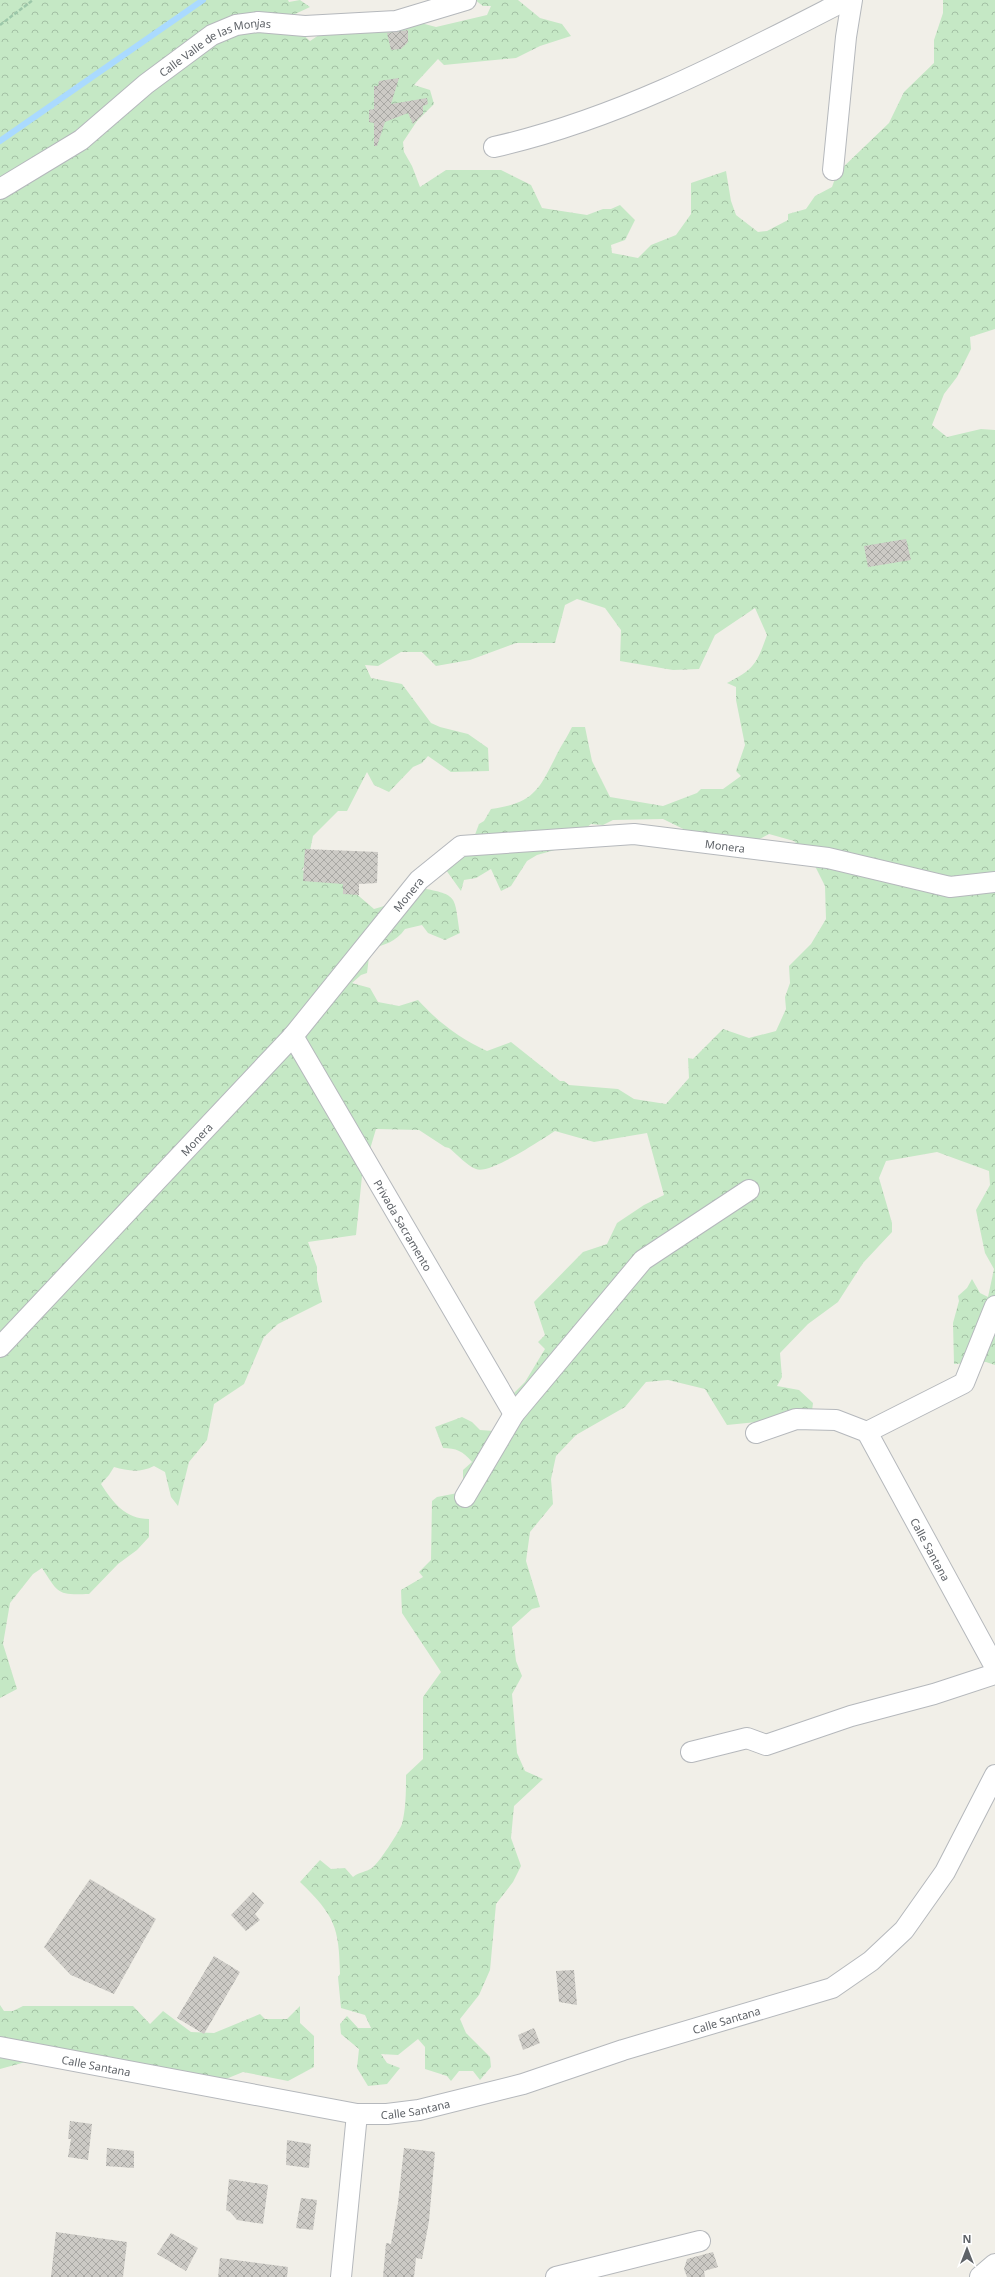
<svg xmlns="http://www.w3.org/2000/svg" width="995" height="2277" viewBox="0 0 995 2277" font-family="'Noto Sans',sans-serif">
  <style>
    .forest { fill: url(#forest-crowns); fill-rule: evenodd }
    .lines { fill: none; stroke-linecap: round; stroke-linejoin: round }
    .stream { stroke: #aadaff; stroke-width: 6 }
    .building { fill: url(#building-cross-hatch) }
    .minor-casing { stroke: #b5b8bc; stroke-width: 22 }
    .tertiary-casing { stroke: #b5b8bc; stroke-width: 24 }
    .path { stroke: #9cc7a9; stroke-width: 2.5; stroke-dasharray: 4 2; stroke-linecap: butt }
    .minor { stroke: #fff; stroke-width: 20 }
    .tertiary { stroke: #fff; stroke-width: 22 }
    .labels { text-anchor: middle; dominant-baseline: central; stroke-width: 3.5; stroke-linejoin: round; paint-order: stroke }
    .street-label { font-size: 11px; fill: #5f6368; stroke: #fff }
  </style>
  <defs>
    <pattern id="forest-crowns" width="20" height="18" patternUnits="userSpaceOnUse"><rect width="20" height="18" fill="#c5e8c5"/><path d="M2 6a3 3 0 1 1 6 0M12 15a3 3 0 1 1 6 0" fill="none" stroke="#a3c0a4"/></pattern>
    <pattern id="building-cross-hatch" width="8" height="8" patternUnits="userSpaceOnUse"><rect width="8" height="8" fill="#cccac5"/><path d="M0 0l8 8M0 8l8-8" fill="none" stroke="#a9a8a4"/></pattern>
  </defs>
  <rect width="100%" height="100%" fill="#f1efe8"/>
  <path class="forest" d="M0 0H288L289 2 300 0 310 7 293 15 288 21 310 41 328 29 387 14 436 27 487 15 491 6H483L475 0H518L540 18 562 24 571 36 540 46 516 58 444 65 438 59 414 85 430 90 434 104 417 121 403 142 404 152 412 166 420 187 446 170H501L531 185 542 208 587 215 603 209H611L620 205 635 220 625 240 611 245 612 253 638 258 651 245 676 235 691 214V183L726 171 731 201 736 215 758 232 767 231 788 220V214L806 209 815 196 832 187 837 173 889 123 904 92 934 63V40L943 13V0H995V329L970 337 971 349 957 377 944 394 932 425 947 437 981 429 995 430V1365L986 1362 954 1364 953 1323 959 1301 958 1296 967 1288 972 1279 980 1293 988 1297 994 1269 985 1253 976 1210 990 1185 989 1171 937 1152 886 1161 879 1178 892 1223V1232L863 1263 838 1302 808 1324 780 1353 782 1377 777 1386 799 1390 813 1403 812 1411 797 1418 727 1425 705 1389 668 1380 646 1382 625 1407 576 1435 556 1456 551 1479 553 1504 530 1532 526 1561 540 1607 532 1609 512 1627 516 1661 522 1676 512 1694 517 1753 525 1771 543 1779 514 1806 511 1838 521 1866 513 1882 496 1904 490 1970 479 1995 460 2019 466 2033 490 2057 491 2067 480 2080 473 2071H459L451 2081 447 2076 425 2069V2047L418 2039 398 2055 381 2054 387 2063 400 2068 387 2084 368 2086 357 2068 359 2049 341 2034 340 2024 347 2016 358 2028H371L365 2015 341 2008 338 1977 340 1974C339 1927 335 1916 300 1882L320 1860 331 1869 345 1868 353 1877C359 1872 366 1872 372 1868 379 1863 399 1832 402 1824 406 1809 406 1791 406 1775L423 1759V1697L441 1672 402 1613 401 1590 423 1577 419 1572 431 1560 432 1501 437 1497 463 1492V1470L472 1462C463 1451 456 1448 443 1448L435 1427 462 1417 472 1422 480 1430 494 1431 503 1417V1404L525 1382 545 1349 538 1342 545 1335 534 1302 583 1252 607 1244 617 1223 644 1205 664 1195 647 1133 594 1142 555 1131C541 1140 489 1175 476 1169 467 1166 457 1154 449 1148L445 1147 419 1130 376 1129 362 1176 356 1235 308 1242 317 1267V1280L322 1302 278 1324 264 1337 244 1384 214 1404 207 1440 189 1462 178 1506 171 1497 165 1472 154 1466C140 1473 128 1471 114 1467L109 1475 101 1484C113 1503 126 1519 149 1519V1537L137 1550 118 1564 89 1594C57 1595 59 1594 42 1568L33 1574 10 1603 3 1644 17 1689 0 1698ZM577 599 605 608 621 630 620 661 673 670 699 669 715 635 755 608 767 635C757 663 755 669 727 683L736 687V700L745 745 736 771 741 776 723 789H701L697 793 663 806 610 797 592 761 585 727H572C568 736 562 744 557 754 539 790 534 803 491 809L484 821 479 824 473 840 446 870 461 891 464 880 476 878 491 869 501 891 511 886 527 861 537 855 562 848 591 824 603 825 613 820 663 819 710 842 736 851 744 859 750 844 769 834 794 841 811 858 825 886 826 919 811 944 789 966 790 983 785 997 786 1009 776 1031 749 1038 723 1029 693 1059 688 1058 689 1078 666 1104 634 1099 618 1089 569 1085 564 1081H560L511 1042 487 1051C459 1038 438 1022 418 1000L399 1006 378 1002 370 988 352 983 361 975 367 973 370 949C384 945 396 942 405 929L422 925 428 933 445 940 460 933C454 896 459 895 421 888L391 904 374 909 339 879 302 870 308 860 313 836 338 811H347L367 772 374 785 389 792 413 767 422 763 428 756 451 772 489 771 488 748 468 734 440 727 431 723 402 684 371 678 365 665 378 666 401 652H422L436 666 470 660 516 643H555L565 605Z
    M0 2005 4 2011H13L23 2006H133L150 2024 163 2011 191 2032 214 2033 260 2014 265 2019H287L300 2006V2023L314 2036V2067L288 2081 243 2072 216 2083 40 2058 0 2069Z"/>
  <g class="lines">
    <path class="stream" d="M0 141 203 0"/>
  </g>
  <path class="building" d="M408 30V42L401 49 391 50 387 33Z
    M399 78 391 104 427 98 428 104 423 106V114L413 124 408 113 385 122 377 146H374V123L369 122V110L374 109V86H378L379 81Z
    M906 539 911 560 868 567 864 546Z
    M305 849 378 852 377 883 359 884V895L343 894V884L303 881Z
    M90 1879 156 1919 114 1994 71 1975 44 1947Z
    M253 1892 264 1903 255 1914 260 1920 246 1931 231 1915Z
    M214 1956 240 1972 204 2034 177 2018Z
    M574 1970 577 2005 559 2002 556 1971Z
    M534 2028 540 2043 523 2050 518 2035Z
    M70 2121 92 2124 88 2160 68 2157 71 2139H68Z
    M287 2140 311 2144 309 2168 286 2165Z
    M107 2148 134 2151V2168L106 2166Z
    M404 2148 435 2152 429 2221 422 2259 416 2258 414 2277H383L386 2243 391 2244 398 2203Z
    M229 2179 268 2185 263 2224 237 2220 230 2212 226 2210Z
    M301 2198 317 2200 313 2230 296 2228Z
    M56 2232 127 2242 123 2277H51Z
    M171 2233 198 2248 186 2271 157 2254Z
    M713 2252 718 2267 704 2271 705 2277H687L684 2269 687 2259Z
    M220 2258 288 2267 287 2277H218Z"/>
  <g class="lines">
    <defs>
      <g id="minor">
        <path d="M494 147C619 119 733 58 846 0"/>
        <path d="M833 170 846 37 852 0"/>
        <path id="s1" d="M0 189 81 140 146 84 212 35 236 25 258 22 305 26 396 21 466 0"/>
        <path id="s2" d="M293 1036 514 1414"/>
        <path id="s3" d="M0 1347 293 1036 419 880 461 846 634 834 828 858 950 887 995 882"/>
        <path d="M867 1432 964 1383 995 1306"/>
        <path id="s4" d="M756 1433 796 1419 836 1420 867 1432 995 1667"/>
        <path d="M465 1497 514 1414 643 1260 749 1190"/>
        <path d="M691 1752 747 1738 766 1745 851 1716 934 1694 995 1674"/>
        <path id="s5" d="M0 2047 357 2114H387L419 2110 523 2084 623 2050 832 1988 871 1961 904 1930 945 1872 995 1775"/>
        <path d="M341 2277 357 2114"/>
        <path d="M556 2277 700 2241"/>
      </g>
      <path id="tertiary" d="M981 2277 995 2265"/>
    </defs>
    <use href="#minor" class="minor-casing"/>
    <use href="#tertiary" class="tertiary-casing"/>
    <path class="path" d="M0 25 33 0"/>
    <use href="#minor" class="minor"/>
    <use href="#tertiary" class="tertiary"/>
  </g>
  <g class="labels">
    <g class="street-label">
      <text stroke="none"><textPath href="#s1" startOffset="261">Calle Valle de las Monjas</textPath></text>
      <text stroke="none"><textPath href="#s3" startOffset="947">Monera</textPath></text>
      <text stroke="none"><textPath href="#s3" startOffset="610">Monera</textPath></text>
      <text stroke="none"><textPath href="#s3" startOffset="286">Monera</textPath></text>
      <text stroke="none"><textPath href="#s2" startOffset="219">Privada Sacramento</textPath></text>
      <text stroke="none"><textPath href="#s4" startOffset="249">Calle Santana</textPath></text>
      <text stroke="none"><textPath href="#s5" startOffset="746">Calle Santana</textPath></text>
      <text stroke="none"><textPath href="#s5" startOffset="98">Calle Santana</textPath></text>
      <text stroke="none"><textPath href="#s5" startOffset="422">Calle Santana</textPath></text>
    </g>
  </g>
  <g transform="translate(967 2249)" stroke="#ffffff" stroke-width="3" paint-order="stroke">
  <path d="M0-3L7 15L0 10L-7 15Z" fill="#5f6368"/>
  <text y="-6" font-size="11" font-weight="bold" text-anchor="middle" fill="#5f6368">N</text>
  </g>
</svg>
